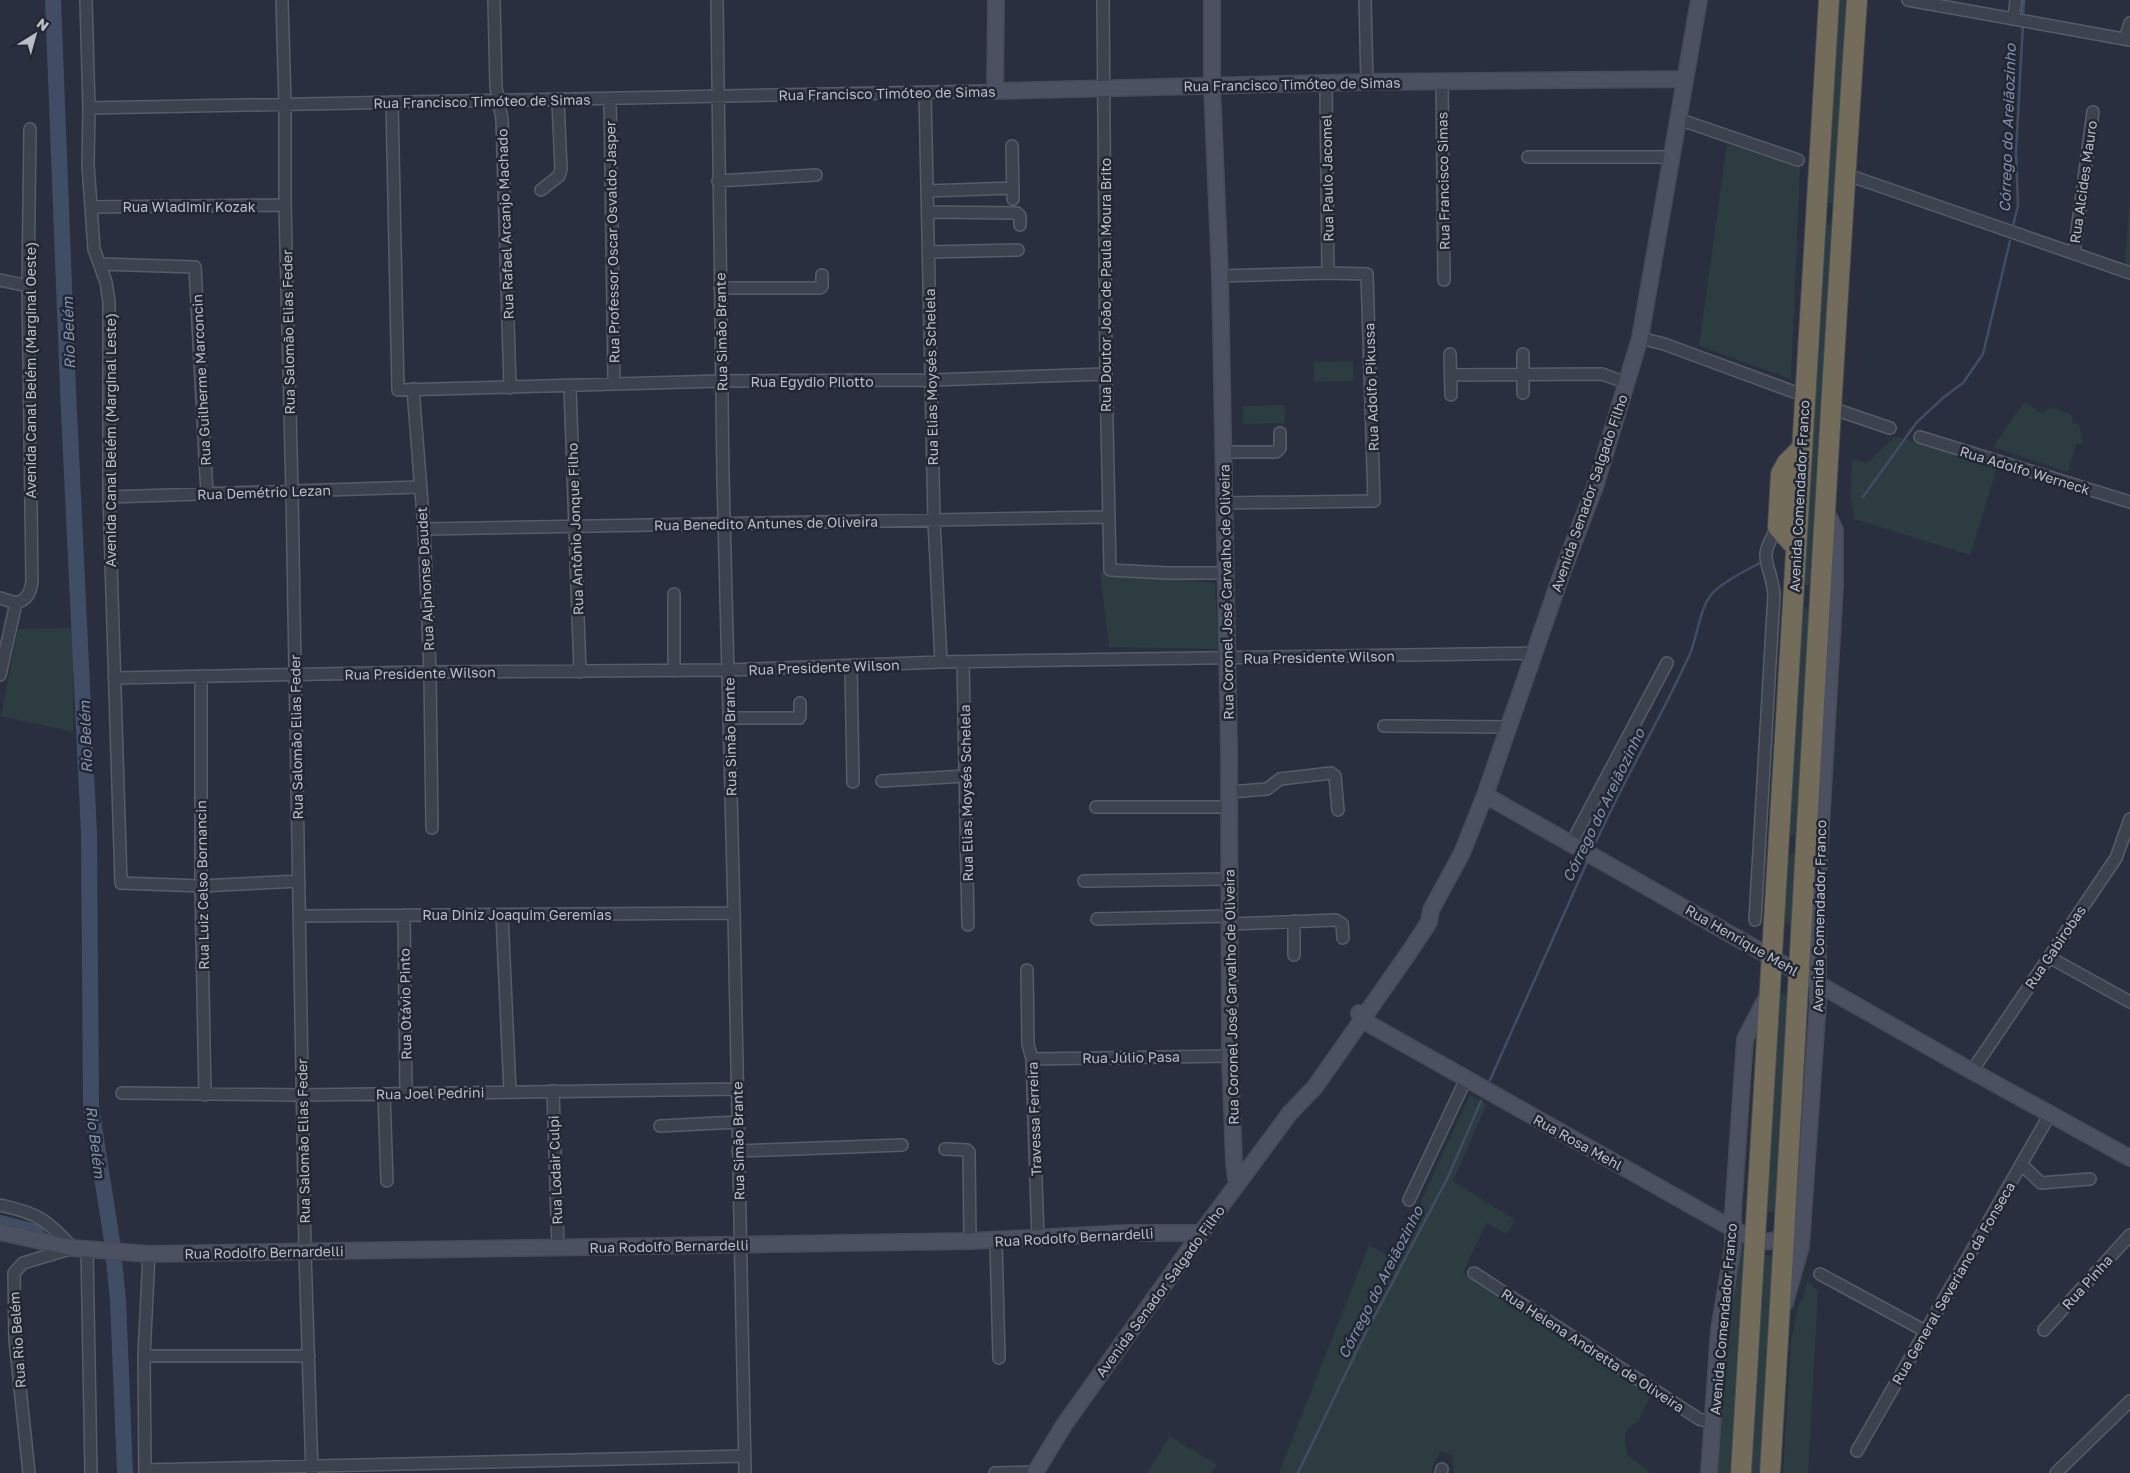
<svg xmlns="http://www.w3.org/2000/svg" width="2130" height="1473" viewBox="0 0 2130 1473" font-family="'Golos Text',sans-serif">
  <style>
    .green { fill: #2c3c40 }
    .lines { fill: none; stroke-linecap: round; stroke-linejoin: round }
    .stream { stroke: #414c65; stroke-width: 2.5 }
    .river { stroke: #414c65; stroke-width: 16 }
    .street-casing { stroke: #575d68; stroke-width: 14 }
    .secondary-casing { stroke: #464b57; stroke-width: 18 }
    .highway-casing { stroke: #444a55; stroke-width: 22 }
    .street { stroke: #3c424e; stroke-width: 11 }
    .secondary { stroke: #4b5160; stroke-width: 15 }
    .highway { stroke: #736c5a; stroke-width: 20 }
    .labels { text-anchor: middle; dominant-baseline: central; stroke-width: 5; stroke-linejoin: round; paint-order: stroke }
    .street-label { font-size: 14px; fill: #b9bdc8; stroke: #212733 }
    .water-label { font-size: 15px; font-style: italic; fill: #8490ac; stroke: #212733 }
  </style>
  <rect width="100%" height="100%" fill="#292f3e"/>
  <path class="green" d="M1833 0H1850L1835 205 1831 203H1824Z
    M1727 144 1800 167 1791 379 1699 346Z
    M2130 194V266L2125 264Z
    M1825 224 1833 225 1811 585H1801Z
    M1353 361 1354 381 1314 382V362Z
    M2024 402 2043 414 2050 407 2071 414 2073 424H2079L2083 444H2076L2068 472 1993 447Z
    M1284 405 1285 423 1244 424 1243 406Z
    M1895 436 1997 468 1970 555 1854 519 1851 498 1852 459 1867 463Z
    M1100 572 1215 583 1218 649 1109 647Z
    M1806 607 1810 609 1799 834 1790 836 1786 834 1802 608Z
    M73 628V732L1 716 18 629Z
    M1786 852 1790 854 1798 852 1795 928 1781 919Z
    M1777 991 1790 998 1779 1213 1763 1211Z
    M1470 1095 1487 1104 1453 1181 1515 1220 1507 1234 1486 1223 1463 1273 1651 1395 1638 1422C1621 1430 1625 1437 1627 1454L1650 1473H1454L1452 1455 1441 1451 1432 1467V1473H1279L1369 1245 1394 1259Z
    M1737 1250 1748 1251 1733 1473H1712L1722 1347Z
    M1760 1254 1775 1256 1762 1473H1749Z
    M1807 1280 1818 1291 1808 1473H1783L1791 1343 1799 1303 1803 1299Z
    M1170 1436 1217 1465 1212 1473H1147Z"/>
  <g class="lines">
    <path class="stream" d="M2023 18 2024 0
      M2013 226 2018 206 2016 152 2023 24
      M1863 497 1917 422 1944 397 1963 383 1983 354 2010 241
      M1592 851C1621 784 1659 722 1689 656 1697 639 1699 610 1711 595 1720 583 1748 569 1762 562
      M1490 1080 1588 860
      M1298 1473 1359 1346 1448 1177 1481 1101"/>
    <path class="river" d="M53 0 68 390 89 834 91 1107 112 1241 118 1300 125 1473
      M0 1223 36 1232"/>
    <defs>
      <path id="street" d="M86 0 89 108 88 165 94 249 106 282 109 302V497L121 883 201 886 299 881
        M282 0 285 104V205L292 492 305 1252 312 1473
        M494 0 496 87 502 119 510 388
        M717 0 723 477 734 913 745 1473
        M1103 0 1106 374 1110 570 1168 573H1224
        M1365 0 1367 82
        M1908 0 2130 40
        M2014 19 2016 0
        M2125 39 2130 23
        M1442 81 1444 280
        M1326 83 1328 273
        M925 93 934 521 941 662
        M610 100 614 384
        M392 102 398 390 721 381 932 380 1106 374
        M89 108 995 91
        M1678 119 1798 160
        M1012 146 1013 199
        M1528 157H1672
        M1845 174 2130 273
        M718 181 816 175
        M541 190 559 176 561 169 558 101
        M927 191 1013 188
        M92 207 285 205
        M928 212 1017 213 1020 216V225
        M929 252 1018 250
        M2074 253 2093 112
        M100 264 195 267 207 494
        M1220 276 1328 273 1367 274 1374 501 1224 503
        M0 280 28 286
        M720 288H820L822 286V275
        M1640 338 1664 344 1805 396
        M1450 354 1451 395
        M1523 354V393
        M1451 375 1602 374 1627 383
        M570 387 580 672
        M413 389 424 529 430 672 432 828
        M1831 408 1890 428
        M1920 437 2130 502
        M1223 452H1276L1280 448V433
        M109 497 420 487
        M424 529 1107 517
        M674 594V671
        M0 598 16 603
        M16 603C27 600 31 592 32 581L28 286 30 129
        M963 662 968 925
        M851 666 853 782
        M0 675 16 603
        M201 676V886L205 1095
        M114 678 430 672 728 670 941 662 1535 653
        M730 718H799L800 716V703
        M1384 726 1509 727
        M882 781 965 776
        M1230 792 1267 789 1280 779 1331 773 1335 776 1338 810
        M1096 807H1230
        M1571 844 1667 663
        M1084 881 1230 879
        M404 915 406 1093
        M502 915 510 1092
        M300 916 734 913
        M1097 919 1230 916
        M1755 920 1774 594C1770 559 1756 561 1778 527
        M1294 921V955
        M1230 924 1336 920 1342 924 1343 938
        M2049 957 2130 1002
        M1027 970 1028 1044 1032 1059 1038 1239
        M1032 1059 1230 1056
        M1972 1071 2116 858 2130 819
        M553 1091 558 1248
        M122 1093 302 1095 737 1089
        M384 1094 387 1181
        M660 1126 738 1122
        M945 1149 967 1150 969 1152 970 1241
        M738 1151 902 1145
        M2021 1164 2041 1183 2090 1179
        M1409 1200 1466 1079
        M0 1205C38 1213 47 1220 73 1248L23 1263 14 1273 15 1340 29 1473
        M996 1241 999 1358
        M87 1249 91 1473
        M1474 1273 1699 1419 1713 1423
        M1820 1274 1925 1331
        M2044 1330 2130 1235
        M144 1356H309
        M1857 1451 2050 1114
        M145 1470 745 1456
        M145 1473 144 1356 149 1254
        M995 1473 1035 1472
        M1441 1473 1442 1469
        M2056 1473 2130 1401"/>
      <path id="secondary" d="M996 0 995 91 1367 82 1685 79
        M1212 0V86L1220 276 1229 748 1230 1056 1234 1163 1237 1185
        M1485 795 1961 1065 2130 1158
        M1359 1013 1362 1020 1733 1229C1754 1239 1770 1249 1791 1232
        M0 1232 73 1248 149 1254 970 1241 1127 1233H1201
        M1785 1303 1801 1246 1818 1002V878L1835 585V530L1826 511
        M1035 1473 1064 1425 1201 1233 1290 1113 1315 1087 1410 951 1429 922 1431 910 1462 853 1485 795 1562 573 1596 484 1640 338 1699 0
        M1709 1473 1719 1330 1733 1247V1212L1745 1039 1768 995"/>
      <path id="highway" d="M1796 547 1778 527 1781 474 1787 463 1802 448
        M1741 1473 1829 0
        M1770 1473C1800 982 1823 491 1857 0"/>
    </defs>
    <use href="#street" class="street-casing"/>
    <use href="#secondary" class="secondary-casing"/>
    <use href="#highway" class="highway-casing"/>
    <use href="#street" class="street"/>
    <use href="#secondary" class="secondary"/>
    <use href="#highway" class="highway"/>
  </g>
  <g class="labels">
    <g class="street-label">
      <text transform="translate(1292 84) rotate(-1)">Rua Francisco Timóteo de Simas</text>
      <text transform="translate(887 93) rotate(-1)">Rua Francisco Timóteo de Simas</text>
      <text transform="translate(482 101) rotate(-1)">Rua Francisco Timóteo de Simas</text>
      <text transform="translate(1327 178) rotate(-91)">Rua Paulo Jacomel</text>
      <text transform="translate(1443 181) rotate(-91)">Rua Francisco Simas</text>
      <text transform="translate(2083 182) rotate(-82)">Rua Alcides Mauro</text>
      <text x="189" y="206">Rua Wladimir Kozak</text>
      <text transform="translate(505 224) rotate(-92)">Rua Rafael Arcanjo Machado</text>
      <text transform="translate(612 242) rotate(-91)">Rua Professor Oscar Osvaldo Jasper</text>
      <text transform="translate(1105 285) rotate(-90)">Rua Doutor João de Paula Moura Brito</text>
      <text transform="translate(288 332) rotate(-91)">Rua Salomão Elias Feder</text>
      <text transform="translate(721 332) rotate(-91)">Rua Simão Brante</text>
      <text transform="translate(30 370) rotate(-90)">Avenida Canal Belém (Marginal Oeste)</text>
      <text transform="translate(931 377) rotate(-91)">Rua Elias Moysés Schelela</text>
      <text transform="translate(201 380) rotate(-93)">Rua Guilherme Marconcin</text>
      <text x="812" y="381">Rua Egydio Pilotto</text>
      <text transform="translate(1371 387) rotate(-92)">Rua Adolfo Pikussa</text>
      <text transform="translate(110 440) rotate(-90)">Avenida Canal Belém (Marginal Leste)</text>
      <text transform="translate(2025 470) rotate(17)">Rua Adolfo Werneck</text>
      <text transform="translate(264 492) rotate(-2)">Rua Demétrio Lezan</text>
      <text transform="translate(1589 493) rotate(-71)">Avenida Senador Salgado Filho</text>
      <text transform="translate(1799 496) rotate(-87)">Avenida Comendador Franco</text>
      <text transform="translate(766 523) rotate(-1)">Rua Benedito Antunes de Oliveira</text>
      <text transform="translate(575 529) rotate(-92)">Rua Antônio Jonque Filho</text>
      <text transform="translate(425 579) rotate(-93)">Rua Alphonse Daudet</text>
      <text transform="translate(1226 592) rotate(-91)">Rua Coronel José Carvalho de Oliveira</text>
      <text transform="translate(1319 657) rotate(-1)">Rua Presidente Wilson</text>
      <text transform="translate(824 667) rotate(-2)">Rua Presidente Wilson</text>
      <text transform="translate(420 673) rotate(-1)">Rua Presidente Wilson</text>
      <text transform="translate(296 737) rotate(-91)">Rua Salomão Elias Feder</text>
      <text transform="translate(730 737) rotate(-91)">Rua Simão Brante</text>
      <text transform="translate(966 793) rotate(-91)">Rua Elias Moysés Schelela</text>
      <text transform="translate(202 885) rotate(-91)">Rua Luiz Celso Bornancin</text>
      <text x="517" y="914">Rua Diniz Joaquim Geremias</text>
      <text transform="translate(1819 916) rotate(-89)">Avenida Comendador Franco</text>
      <text transform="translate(1742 940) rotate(30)">Rua Henrique Mehl</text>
      <text transform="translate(2055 947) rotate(-56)">Rua Gabirobas</text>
      <text transform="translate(1231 997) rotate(-91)">Rua Coronel José Carvalho de Oliveira</text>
      <text transform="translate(405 1004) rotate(-91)">Rua Otávio Pinto</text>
      <text transform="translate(1131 1057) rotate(-1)">Rua Júlio Pasa</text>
      <text transform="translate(430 1093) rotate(-1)">Rua Joel Pedrini</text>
      <text transform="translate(1034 1119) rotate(-92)">Travessa Ferreira</text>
      <text transform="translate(303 1141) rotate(-91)">Rua Salomão Elias Feder</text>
      <text transform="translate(738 1141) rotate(-91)">Rua Simão Brante</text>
      <text transform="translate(1578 1142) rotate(29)">Rua Rosa Mehl</text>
      <text transform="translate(555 1170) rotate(-92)">Rua Lodair Culpi</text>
      <text transform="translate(1074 1237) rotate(-3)">Rua Rodolfo Bernardelli</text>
      <text transform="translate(669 1246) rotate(-1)">Rua Rodolfo Bernardelli</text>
      <text transform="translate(264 1252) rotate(-1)">Rua Rodolfo Bernardelli</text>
      <text transform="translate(2087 1282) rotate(-48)">Rua Pinha</text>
      <text transform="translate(1953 1283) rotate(-60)">Rua General Severiano da Fonseca</text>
      <text transform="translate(1160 1291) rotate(-54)">Avenida Senador Salgado Filho</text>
      <text transform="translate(1723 1319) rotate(-85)">Avenida Comendador Franco</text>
      <text transform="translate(17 1340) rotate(-94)">Rua Rio Belém</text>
      <text transform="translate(1593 1350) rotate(33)">Rua Helena Andretta de Oliveira</text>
    </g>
    <g class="water-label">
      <text transform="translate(2007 128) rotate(-88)">Córrego do Areiãozinho</text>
      <text transform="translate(68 333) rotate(-92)">Rio Belém</text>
      <text transform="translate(85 737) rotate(-92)">Rio Belém</text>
      <text transform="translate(1603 805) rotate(-64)">Córrego do Areiãozinho</text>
      <text transform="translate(96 1142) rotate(83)">Rio Belém</text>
      <text transform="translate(1380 1282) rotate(-63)">Córrego do Areiãozinho</text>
    </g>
  </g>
  <g transform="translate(35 35) rotate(37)" stroke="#212733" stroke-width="4" paint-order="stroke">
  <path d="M0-4L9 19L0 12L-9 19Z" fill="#b9bdc8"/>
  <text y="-8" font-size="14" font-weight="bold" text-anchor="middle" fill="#b9bdc8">N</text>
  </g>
</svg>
